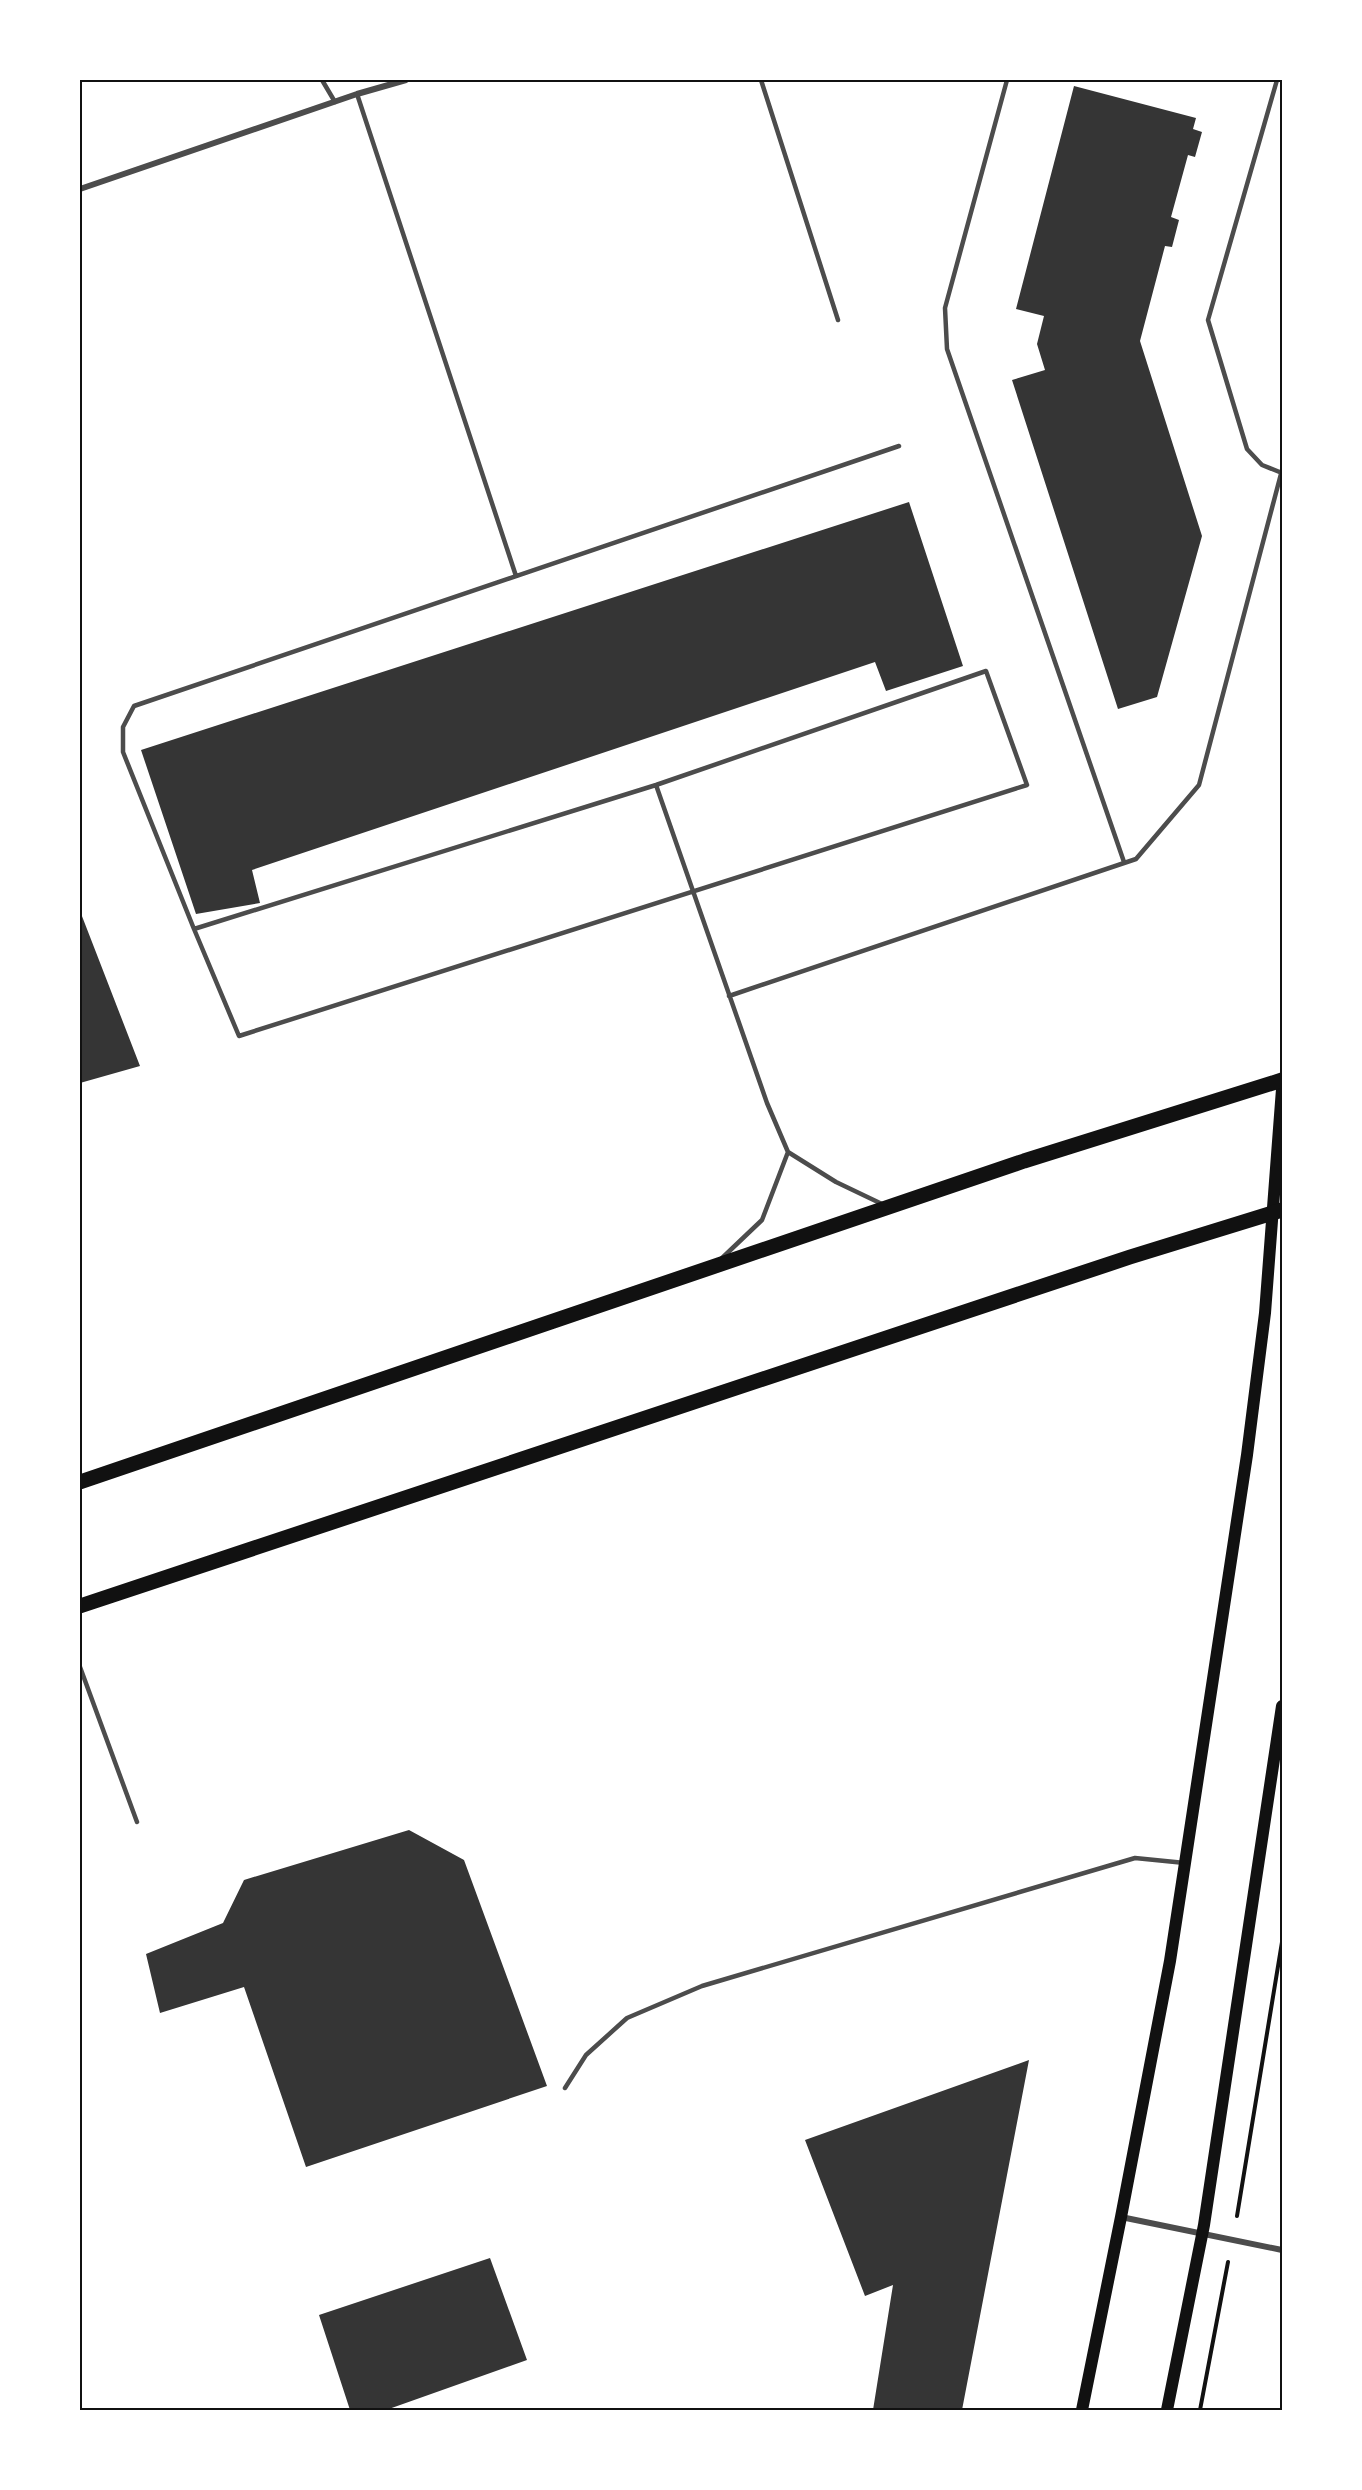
<svg xmlns="http://www.w3.org/2000/svg" width="1362" height="2490" viewBox="0 0 1362 2490" font-family="Bitter,serif">
  <style>
    .building { fill: #353535 }
    .lines { fill: none; stroke-linecap: round; stroke-linejoin: round }
    .path { stroke: #111; stroke-width: 4 }
    .service { stroke: #4c4c4c; stroke-width: 4.5 }
    .minor { stroke: #4c4c4c; stroke-width: 6 }
    .secondary { stroke: #111; stroke-width: 12 }
    .primary { stroke: #111; stroke-width: 15 }
    .neatline { fill: none; stroke: #111; stroke-width: 2 }
  </style>
  <rect width="100%" height="100%" fill="#fff"/>
  <path class="building" d="M1074 86 1196 118 1193 129 1202 132 1195 157 1188 155 1171 217 1179 220 1172 247 1165 246 1140 341 1202 536 1157 697 1118 709 1012 380 1045 370 1037 344 1044 316 1016 309Z
    M909 502 963 666 886 691 875 662 252 870 260 903 196 914 141 750Z
    M80 911 140 1066 80 1083Z
    M409 1830 464 1860 547 2086 306 2167 244 1987 160 2013 146 1954 223 1923 244 1880Z
    M1029 2060 962 2410H873L893 2285 865 2296 805 2140Z
    M490 2258 527 2360 386 2410H350L319 2315Z"/>
  <g class="lines">
    <path class="path" d="M1237 2216 1282 1942
      M1200 2410 1228 2262"/>
    <path class="service" d="M322 80 335 102
      M761 80 838 320
      M1007 80 945 308 947 349 1124 862
      M1277 80 1208 320 1247 449 1262 465 1282 473
      M357 94 516 576
      M986 671 1027 785 239 1036 194 929 656 785Z
      M656 785 767 1103 788 1152 836 1182 882 1204
      M194 929 123 752V727L134 706 899 446
      M729 996 1136 859 1199 785 1282 470
      M721 1259 762 1220 788 1152
      M80 1667 137 1822
      M565 2088 586 2055 627 2018 702 1986 1135 1858 1185 1863"/>
    <path class="minor" d="M80 189 357 94 406 80
      M1121 2217 1282 2250"/>
    <path class="secondary" d="M1082 2410 1121 2217 1170 1961 1185 1863 1247 1455 1265 1313 1282 1089
      M1167 2410 1204 2225 1282 1706"/>
    <path class="primary" d="M80 1482 1024 1161 1282 1080
      M80 1606 1130 1257 1282 1210"/>
  </g>
  <rect width="1362" height="2490" fill="none" stroke="#ffffff" stroke-width="162"/>
  <rect x="81" y="81" width="1200" height="2328" class="neatline"/>
</svg>
